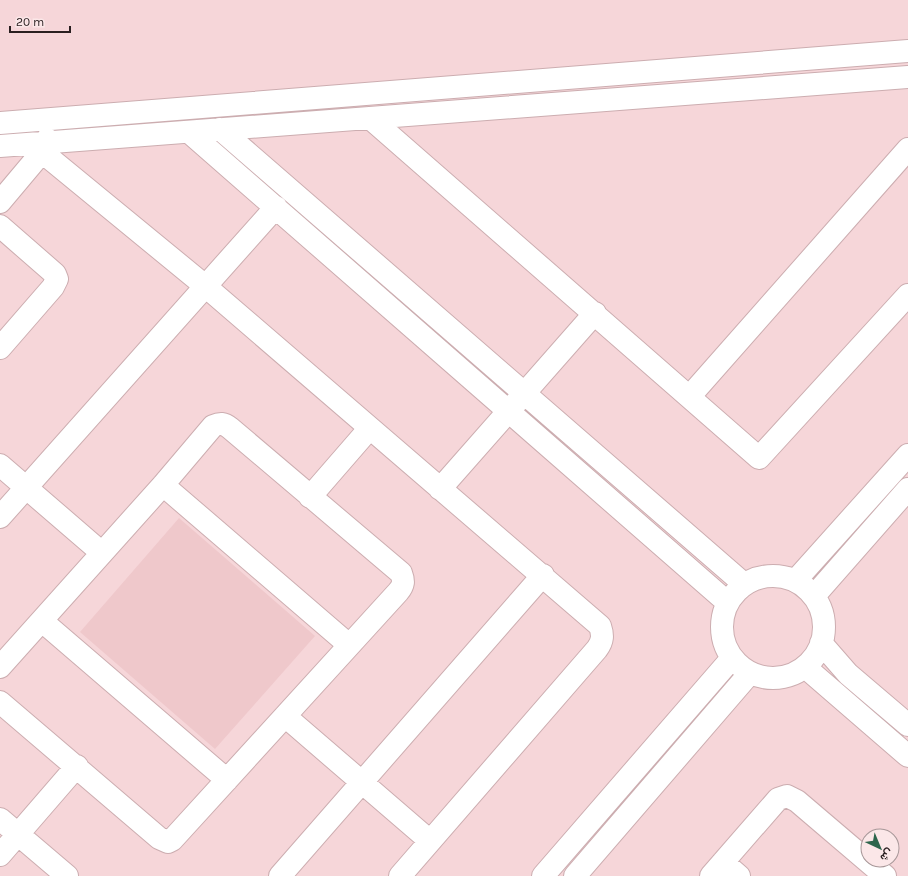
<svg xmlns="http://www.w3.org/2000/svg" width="908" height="876" viewBox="0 0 908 876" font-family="Karla,Vazirmatn,sans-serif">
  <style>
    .built { fill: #efc8cb }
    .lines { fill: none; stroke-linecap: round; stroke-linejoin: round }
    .minor-casing { stroke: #ccadb0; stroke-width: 24 }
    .minor { stroke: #fff; stroke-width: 22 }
  </style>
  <rect width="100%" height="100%" fill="#f6d6d9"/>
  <path class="built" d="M179 518 315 636 215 749 80 632Z"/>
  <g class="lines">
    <defs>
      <path id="minor" d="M370 118 759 458 908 295
        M0 123 908 51
        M220 129 744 584
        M189 132 728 603
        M0 146 908 77
        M42 152 204 285 600 626C603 635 603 641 597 649L400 876
        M0 202 42 152 47 139
        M0 226 55 274 57 279 53 287 0 348
        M690 396 908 149
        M0 465 102 553
        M163 485 349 645
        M440 489 595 313
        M310 497 369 429
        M0 517 276 207
        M722 627a51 51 0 1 1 102 0a51 51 0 1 1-102 0Z
        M795 581 908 455
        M814 596 908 489
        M42 621 227 780
        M821 643 848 674 908 725
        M0 667 163 485 213 426C220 423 224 423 230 428L401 573C404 581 404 585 398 592L172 840 168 842 159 838 0 702
        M805 667 908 756
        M285 716 430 841
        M0 819 67 876
        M0 855 77 766
        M723 862 739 876
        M280 876 543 575
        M543 876 732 658
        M575 876 750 673
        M711 876 778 799 787 796 797 801 885 876"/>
    </defs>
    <use href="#minor" class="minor-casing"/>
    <use href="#minor" class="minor"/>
  </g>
  <g transform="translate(880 848) rotate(136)"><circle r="19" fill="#fbe7e8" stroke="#a79798"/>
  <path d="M0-3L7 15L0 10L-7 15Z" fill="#2d654c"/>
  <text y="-6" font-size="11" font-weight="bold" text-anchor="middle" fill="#2a1f20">ش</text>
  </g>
  <path d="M10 26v6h60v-6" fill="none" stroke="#2a1f20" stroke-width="2"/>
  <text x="16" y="26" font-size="12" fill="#2a1f20" stroke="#fbe7e8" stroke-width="3" paint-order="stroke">20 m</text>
</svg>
